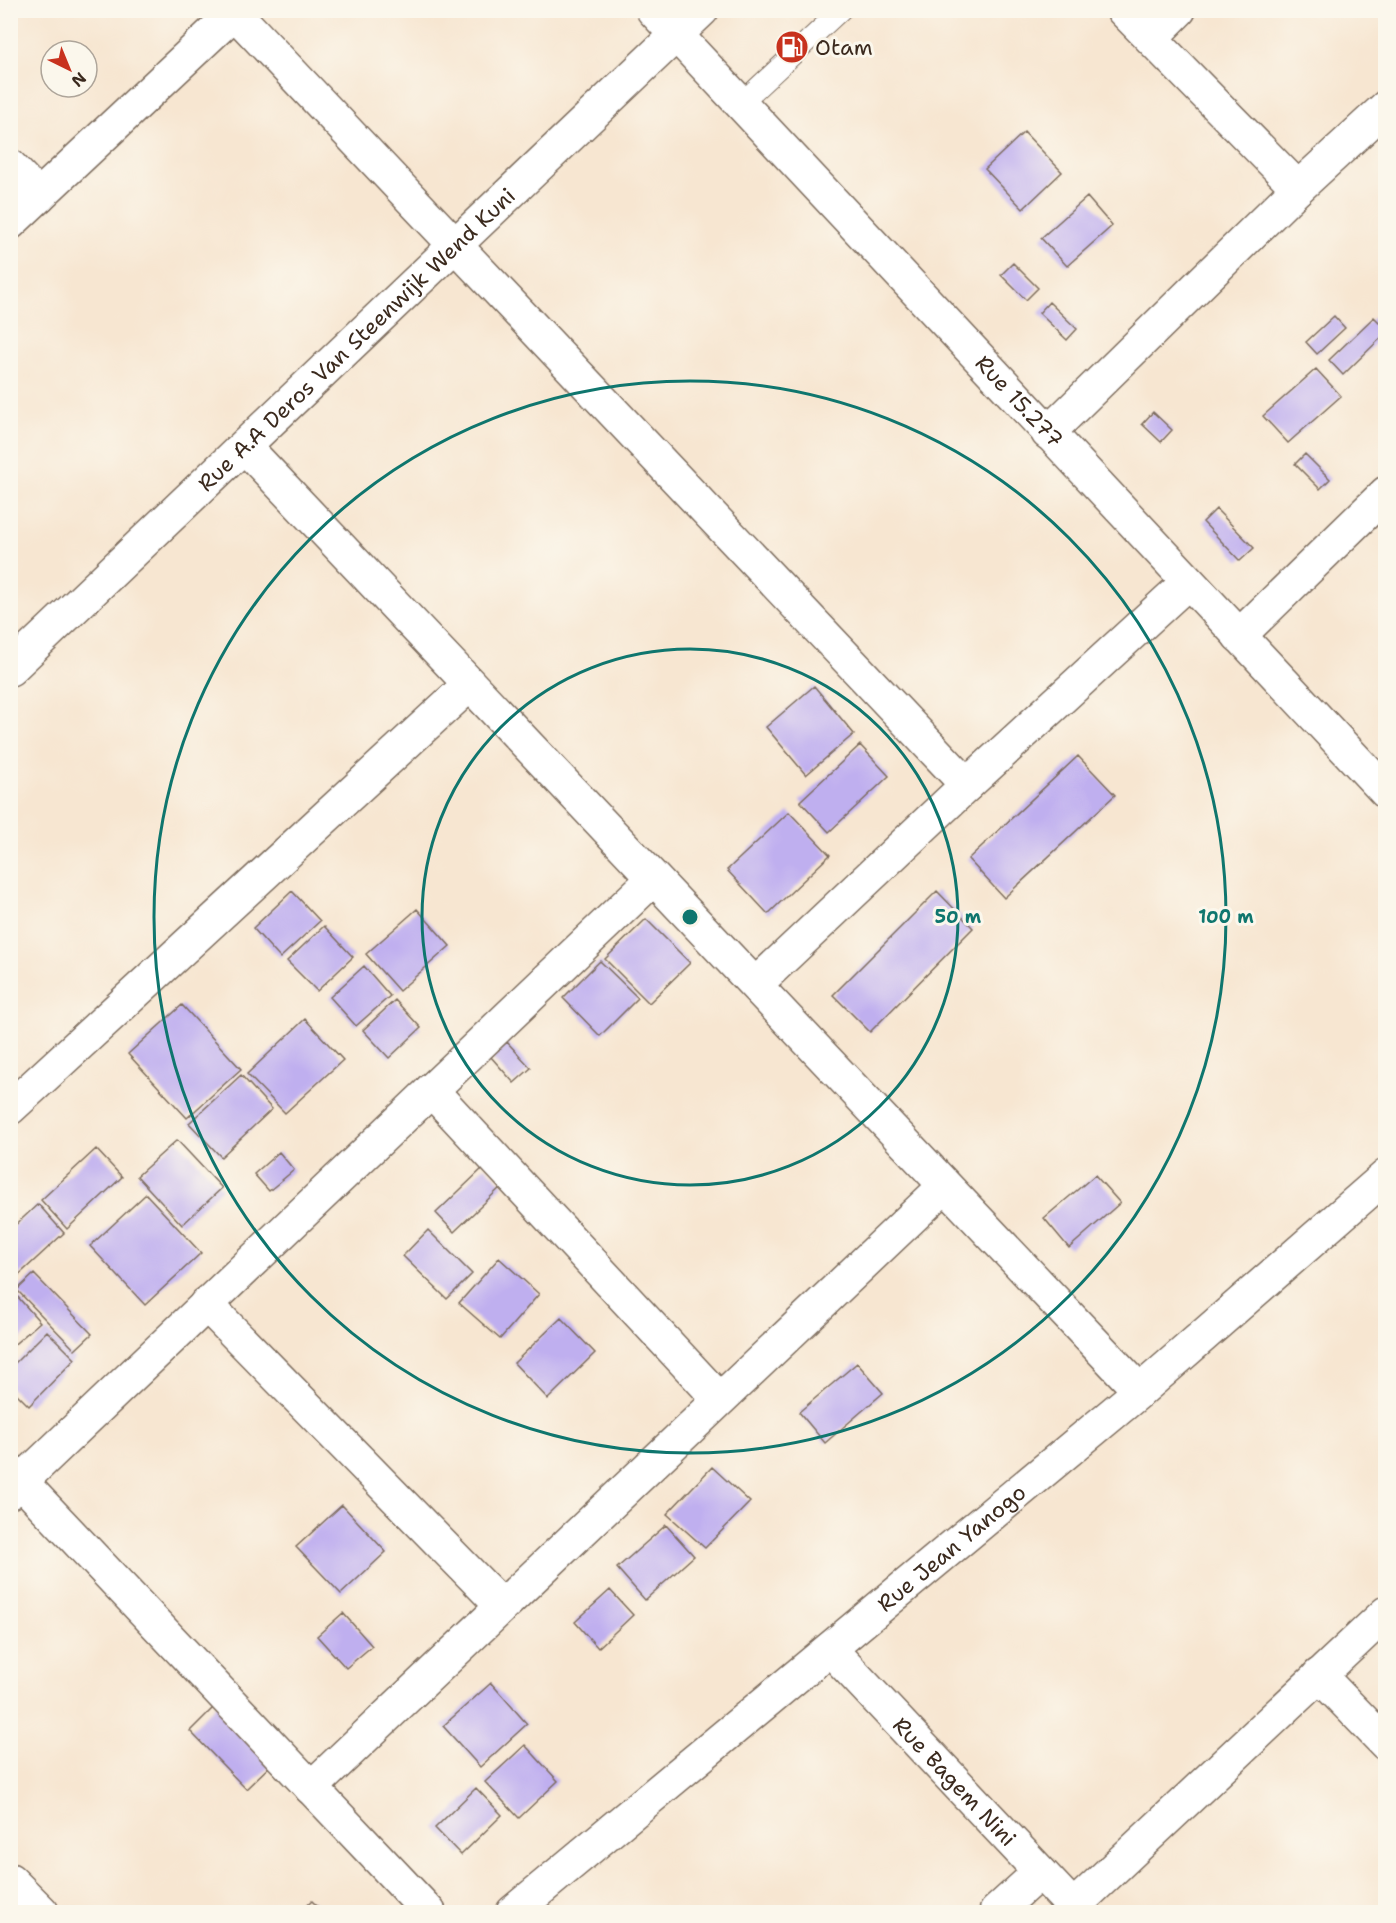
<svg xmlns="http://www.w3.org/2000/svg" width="1396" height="1923" viewBox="0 0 1396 1923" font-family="'Shantell Sans',sans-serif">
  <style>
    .building { fill: #bfafef }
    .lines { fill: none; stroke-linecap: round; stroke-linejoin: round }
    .lane-casing { stroke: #7d6c5d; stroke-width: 22 }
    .street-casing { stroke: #7d6c5d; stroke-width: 36 }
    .lane { stroke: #fff; stroke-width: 20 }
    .street { stroke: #fff; stroke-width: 33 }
    .ring { fill: none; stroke: #0f766e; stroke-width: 3 }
    .labels { text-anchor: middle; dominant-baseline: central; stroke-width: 6; stroke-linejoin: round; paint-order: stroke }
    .poi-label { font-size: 22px; fill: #3b2a1e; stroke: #fbf7ec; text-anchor: start }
    .street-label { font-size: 22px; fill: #3b2a1e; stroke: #fbf7ec }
    .centre { fill: #0f766e; stroke: #fbf7ec; stroke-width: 3 }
    .ring-label { font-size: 18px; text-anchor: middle; font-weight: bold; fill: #0f766e; stroke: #fbf7ec; stroke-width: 6; stroke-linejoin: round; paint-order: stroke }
  </style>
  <rect width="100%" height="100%" fill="#fbf7ec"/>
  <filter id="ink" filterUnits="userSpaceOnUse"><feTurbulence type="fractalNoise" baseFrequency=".0167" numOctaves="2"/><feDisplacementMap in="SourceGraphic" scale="12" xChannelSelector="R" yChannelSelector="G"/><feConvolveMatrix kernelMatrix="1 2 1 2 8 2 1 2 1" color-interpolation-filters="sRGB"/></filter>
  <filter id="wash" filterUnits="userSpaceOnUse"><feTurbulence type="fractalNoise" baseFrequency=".008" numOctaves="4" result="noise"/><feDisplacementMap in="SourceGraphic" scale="24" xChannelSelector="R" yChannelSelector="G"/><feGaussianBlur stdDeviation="1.35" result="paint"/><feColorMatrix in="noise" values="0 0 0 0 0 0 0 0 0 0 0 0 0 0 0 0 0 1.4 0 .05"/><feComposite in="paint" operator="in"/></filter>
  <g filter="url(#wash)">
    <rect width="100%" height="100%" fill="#f7e6d1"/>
    <g id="blocks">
      <path class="building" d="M1024 132 1062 172 1023 209 985 169Z
        M1087 197 1112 226 1067 266 1041 238Z
        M1013 263 1038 288 1026 300 1001 275Z
        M1049 302 1077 329 1067 340 1039 313Z
        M1334 316 1345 328 1317 354 1306 342Z
        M1374 317 1386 329V333L1343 375 1329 360Z
        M1316 369 1341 396 1288 443 1263 416Z
        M1153 412 1172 430 1161 442 1142 424Z
        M1305 454 1330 479 1320 489 1295 464Z
        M1216 509 1254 548 1240 561 1203 522Z
        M814 686 854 734 806 775 766 727Z
        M860 745 889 776 829 832 800 801Z
        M1078 756 1115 795 1004 898 968 859Z
        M789 812 830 855 768 914 727 870Z
        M292 891 320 921 280 958 253 928Z
        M937 891 973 928 870 1032 833 995Z
        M417 909 450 946 399 991 366 954Z
        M646 919 690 963 649 1003 605 959Z
        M324 926 353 957 317 991 287 961Z
        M600 961 638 998 600 1036 563 998Z
        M364 966 390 996 356 1026 330 997Z
        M395 1000 421 1028 389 1058 363 1030Z
        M182 1005 241 1069 187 1118 128 1054Z
        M305 1019 343 1060 285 1113 247 1074Z
        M507 1042 531 1068 514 1083 491 1057Z
        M241 1075 272 1109 221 1157 189 1123Z
        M177 1140 222 1188 182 1225 137 1176Z
        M96 1149 122 1177 67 1229 41 1200Z
        M279 1152 294 1170 269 1191 254 1174Z
        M485 1166 503 1185 454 1232 436 1213Z
        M1095 1175 1120 1203 1069 1248 1044 1218Z
        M146 1194 201 1253 145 1305 90 1246Z
        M38 1204 64 1233 10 1283V1230Z
        M428 1230 472 1274 447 1299 403 1256Z
        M499 1258 539 1294 500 1339 459 1303Z
        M34 1274 92 1334 75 1350 17 1290Z
        M16 1295 40 1322 10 1348V1300Z
        M561 1318 595 1353 548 1399 514 1363Z
        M47 1331 75 1359 29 1406 10 1387V1368Z
        M857 1363 883 1393 825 1443 799 1412Z
        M712 1467 750 1502 705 1548 667 1514Z
        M342 1505 386 1552 341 1594 296 1547Z
        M666 1525 694 1556 645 1600 617 1568Z
        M610 1590 633 1615 598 1648 575 1622Z
        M343 1613 372 1646 346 1668 317 1636Z
        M491 1683 527 1724 480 1767 443 1726Z
        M219 1702 275 1761 246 1789 190 1731Z
        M525 1745 558 1781 519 1818 485 1782Z
        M476 1788 502 1815 461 1855 435 1828Z
        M312 1901 323 1912H300Z"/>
    </g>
  </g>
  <g filter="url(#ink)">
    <use href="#blocks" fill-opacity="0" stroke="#7d6c5d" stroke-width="1.5"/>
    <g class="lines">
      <defs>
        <path id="lane" d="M740 104 841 10"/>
        <g id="street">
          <path d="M232 10 967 785"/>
          <path id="s1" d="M653 10 1386 792"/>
          <path d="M1123 10 1298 188"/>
          <path d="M1151 38 1179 10"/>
          <path d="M10 166 39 196"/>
          <path d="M10 223 234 13"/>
          <path d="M1048 433 1298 188 1386 107"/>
          <path d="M246 448 1140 1391"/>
          <path d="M1239 636 1386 493"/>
          <path id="s2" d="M10 669 702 10"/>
          <path d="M756 984 967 785 1188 582"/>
          <path d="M431 1090 719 1399"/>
          <path d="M10 1108 469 685"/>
          <path d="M206 1304 502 1606"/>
          <path d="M10 1470 429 1912"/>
          <path d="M10 1492 653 879"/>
          <path id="s3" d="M830 1649 1078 1912"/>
          <path d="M1319 1675 1386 1744"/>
          <path d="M311 1788 945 1186"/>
          <path d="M10 1880 42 1912"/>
          <path d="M1073 1907 1386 1613"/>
          <path id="s4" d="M513 1912 1140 1391 1386 1176"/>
          <path d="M996 1912 1040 1872"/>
        </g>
      </defs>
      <use href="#lane" class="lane-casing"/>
      <use href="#street" class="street-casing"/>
      <use href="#lane" class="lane"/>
      <use href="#street" class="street"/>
    </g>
  </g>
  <g class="ring">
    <circle cx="690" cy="917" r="268"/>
    <circle cx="690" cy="917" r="536"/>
  </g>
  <defs>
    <symbol id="fuel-disc" viewBox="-11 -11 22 22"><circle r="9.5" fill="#c8321e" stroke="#fbf7ec"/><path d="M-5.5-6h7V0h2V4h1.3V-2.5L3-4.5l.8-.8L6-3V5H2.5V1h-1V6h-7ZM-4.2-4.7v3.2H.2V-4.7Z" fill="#fff"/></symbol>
  </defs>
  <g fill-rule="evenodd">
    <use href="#fuel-disc" x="773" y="28" width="38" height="38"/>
  </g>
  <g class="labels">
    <g class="poi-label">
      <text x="815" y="47">Otam</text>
    </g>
    <g class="street-label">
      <text stroke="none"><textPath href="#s2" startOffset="478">Rue A.A Deros Van Steenwijk Wend Kuni</textPath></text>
      <text stroke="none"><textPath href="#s1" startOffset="536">Rue 15.277</textPath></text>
      <text stroke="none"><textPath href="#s4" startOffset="570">Rue Jean Yanogo</textPath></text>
      <text stroke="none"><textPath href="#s3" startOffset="182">Rue Bagem Nini</textPath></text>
    </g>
  </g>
  <circle cx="690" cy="917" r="9" class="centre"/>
  <g class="ring-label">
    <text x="958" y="923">50 m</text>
    <text x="1226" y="923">100 m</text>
  </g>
  <rect width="1396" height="1923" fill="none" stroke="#fbf7ec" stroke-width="36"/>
  <g transform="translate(69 69) rotate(137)"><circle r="28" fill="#fbf7ec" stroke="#aea59a" stroke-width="1.5"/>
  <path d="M0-4.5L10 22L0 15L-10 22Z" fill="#c8321e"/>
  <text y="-9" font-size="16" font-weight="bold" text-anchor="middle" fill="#3b2a1e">N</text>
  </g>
</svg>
